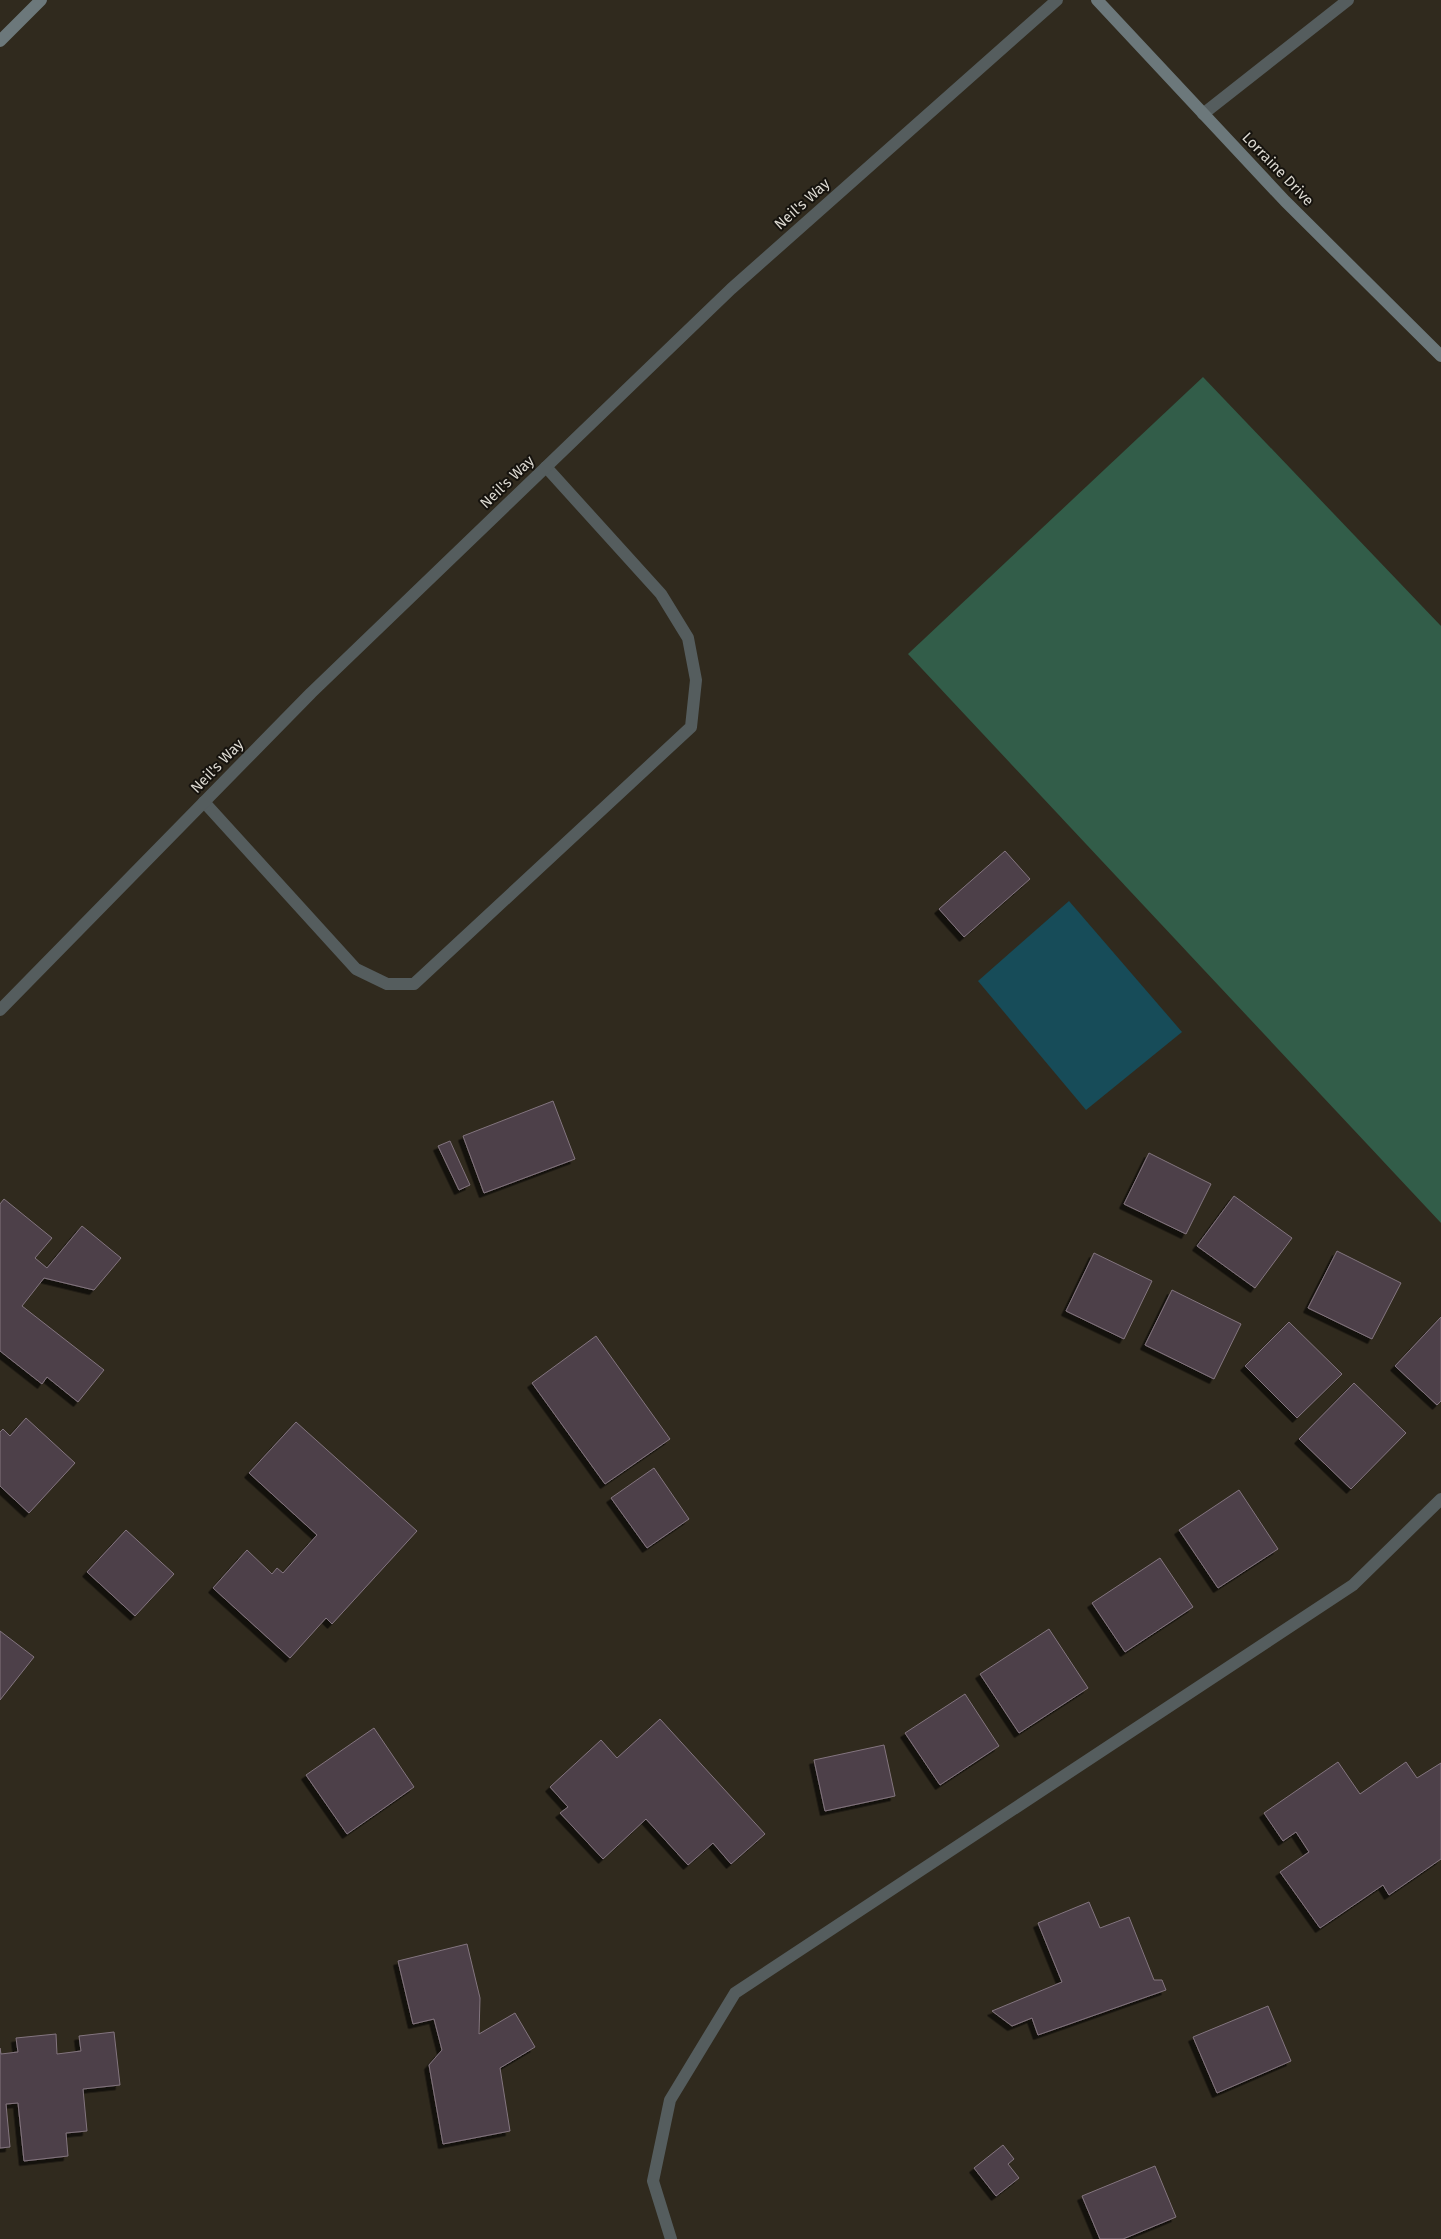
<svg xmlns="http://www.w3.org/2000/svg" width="1441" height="2239" viewBox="0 0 1441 2239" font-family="'Fira Sans',sans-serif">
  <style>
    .green { fill: #325d49 }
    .water { fill: #174c59 }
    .building { fill: #4d4049; stroke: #83757f; filter: url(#shadow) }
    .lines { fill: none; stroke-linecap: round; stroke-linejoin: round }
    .lane { stroke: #555d5e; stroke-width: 12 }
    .street { stroke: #555d5e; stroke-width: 12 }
    .secondary { stroke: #6c787b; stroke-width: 12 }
    .labels { text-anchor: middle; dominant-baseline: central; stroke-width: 4; stroke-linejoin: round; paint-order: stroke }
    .street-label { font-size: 15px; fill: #dbd8d0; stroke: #16130e }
  </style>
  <defs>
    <filter id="shadow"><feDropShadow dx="-4.5" dy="4.5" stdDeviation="0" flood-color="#0009"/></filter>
  </defs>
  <rect width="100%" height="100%" fill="#302a1e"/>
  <path class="green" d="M1203 377 1441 626V1223L908 654Z"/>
  <path class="water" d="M1069 901 1182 1032 1086 1110 978 981Z"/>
  <path class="building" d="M1005 851 1030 879 964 937 939 909Z
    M553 1101 575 1159 484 1193 463 1136Z
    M450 1141 470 1185 459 1190 438 1146Z
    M1149 1153 1211 1184 1186 1234 1124 1204Z
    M1234 1196 1292 1238 1255 1288 1197 1246Z
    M4 1199 52 1238 35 1258 47 1268 82 1226 121 1258 94 1290 44 1278 22 1306 104 1370 78 1402 47 1377 42 1384 0 1351V1204Z
    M1337 1251 1401 1283 1372 1339 1308 1308Z
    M1094 1253 1152 1281 1124 1339 1066 1311Z
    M1172 1290 1241 1324 1214 1379 1145 1345Z
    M1441 1317V1401L1437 1405 1395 1366Z
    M1289 1322 1342 1374 1297 1418 1245 1366Z
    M596 1336 670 1439 605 1484 532 1383Z
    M1354 1383 1406 1433 1351 1489 1299 1439Z
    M26 1418 75 1463 29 1513 0 1486V1432L3 1429 10 1436Z
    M296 1422 417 1531 332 1624 326 1618 290 1658 213 1588 247 1550 272 1574 277 1568 283 1573 317 1535 249 1473Z
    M654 1468 689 1519 647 1548 611 1498Z
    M1239 1490 1278 1549 1218 1588 1179 1530Z
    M126 1530 174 1574 135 1616 87 1572Z
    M1160 1558 1193 1607 1125 1652 1092 1603Z
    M1049 1629 1088 1688 1019 1733 980 1674Z
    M0 1631 34 1657 0 1700Z
    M965 1694 999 1746 940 1785 905 1733Z
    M660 1719 765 1834 731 1864 713 1843 688 1865 646 1819 603 1859 560 1813 568 1807 550 1787 601 1740 617 1758Z
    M374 1728 414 1787 347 1834 306 1775Z
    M884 1745 895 1796 825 1811 814 1760Z
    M1338 1762 1360 1794 1406 1762 1417 1778 1441 1763V1859L1389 1895 1383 1885 1320 1928 1280 1872 1309 1852 1296 1832 1283 1841 1264 1813Z
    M1089 1902 1100 1928 1129 1917 1154 1980H1162L1166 1990 1038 2035 1032 2018 1012 2026 992 2011 1062 1982 1038 1923Z
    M467 1944 480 1998 479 2034 515 2013 535 2047 500 2068 510 2131 443 2144 429 2065 442 2050 434 2019 413 2024 398 1961Z
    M1268 2006 1291 2061 1217 2093 1193 2037Z
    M114 2032 120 2085 83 2089 87 2131 66 2133 68 2156 24 2161 18 2103 6 2104 10 2147 0 2148V2048L1 2054 18 2052 16 2038 56 2034 57 2054 81 2051 79 2036Z
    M1003 2145 1014 2159 1008 2164 1019 2178 996 2196 974 2168Z
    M1155 2166 1176 2217 1123 2239H1100L1082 2196Z"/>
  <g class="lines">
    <path class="lane" d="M1203 114 1348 0
      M204 802 356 969 387 984H414L691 727 696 680 688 638 661 594 546 467"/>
    <path class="street" d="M0 1010 311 693 731 289 1057 0
      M671 2239 653 2181 670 2100 735 1993 1353 1585 1441 1499"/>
    <path class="secondary" d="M1097 0 1285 201 1441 356
      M0 41 41 0"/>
  </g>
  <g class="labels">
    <g class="street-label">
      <text transform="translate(1278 169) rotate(46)">Lorraine Drive</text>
      <text transform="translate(802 204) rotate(-42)">Neil's Way</text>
      <text transform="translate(507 482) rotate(-44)">Neil's Way</text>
      <text transform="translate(217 766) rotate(-46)">Neil's Way</text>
    </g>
  </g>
</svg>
